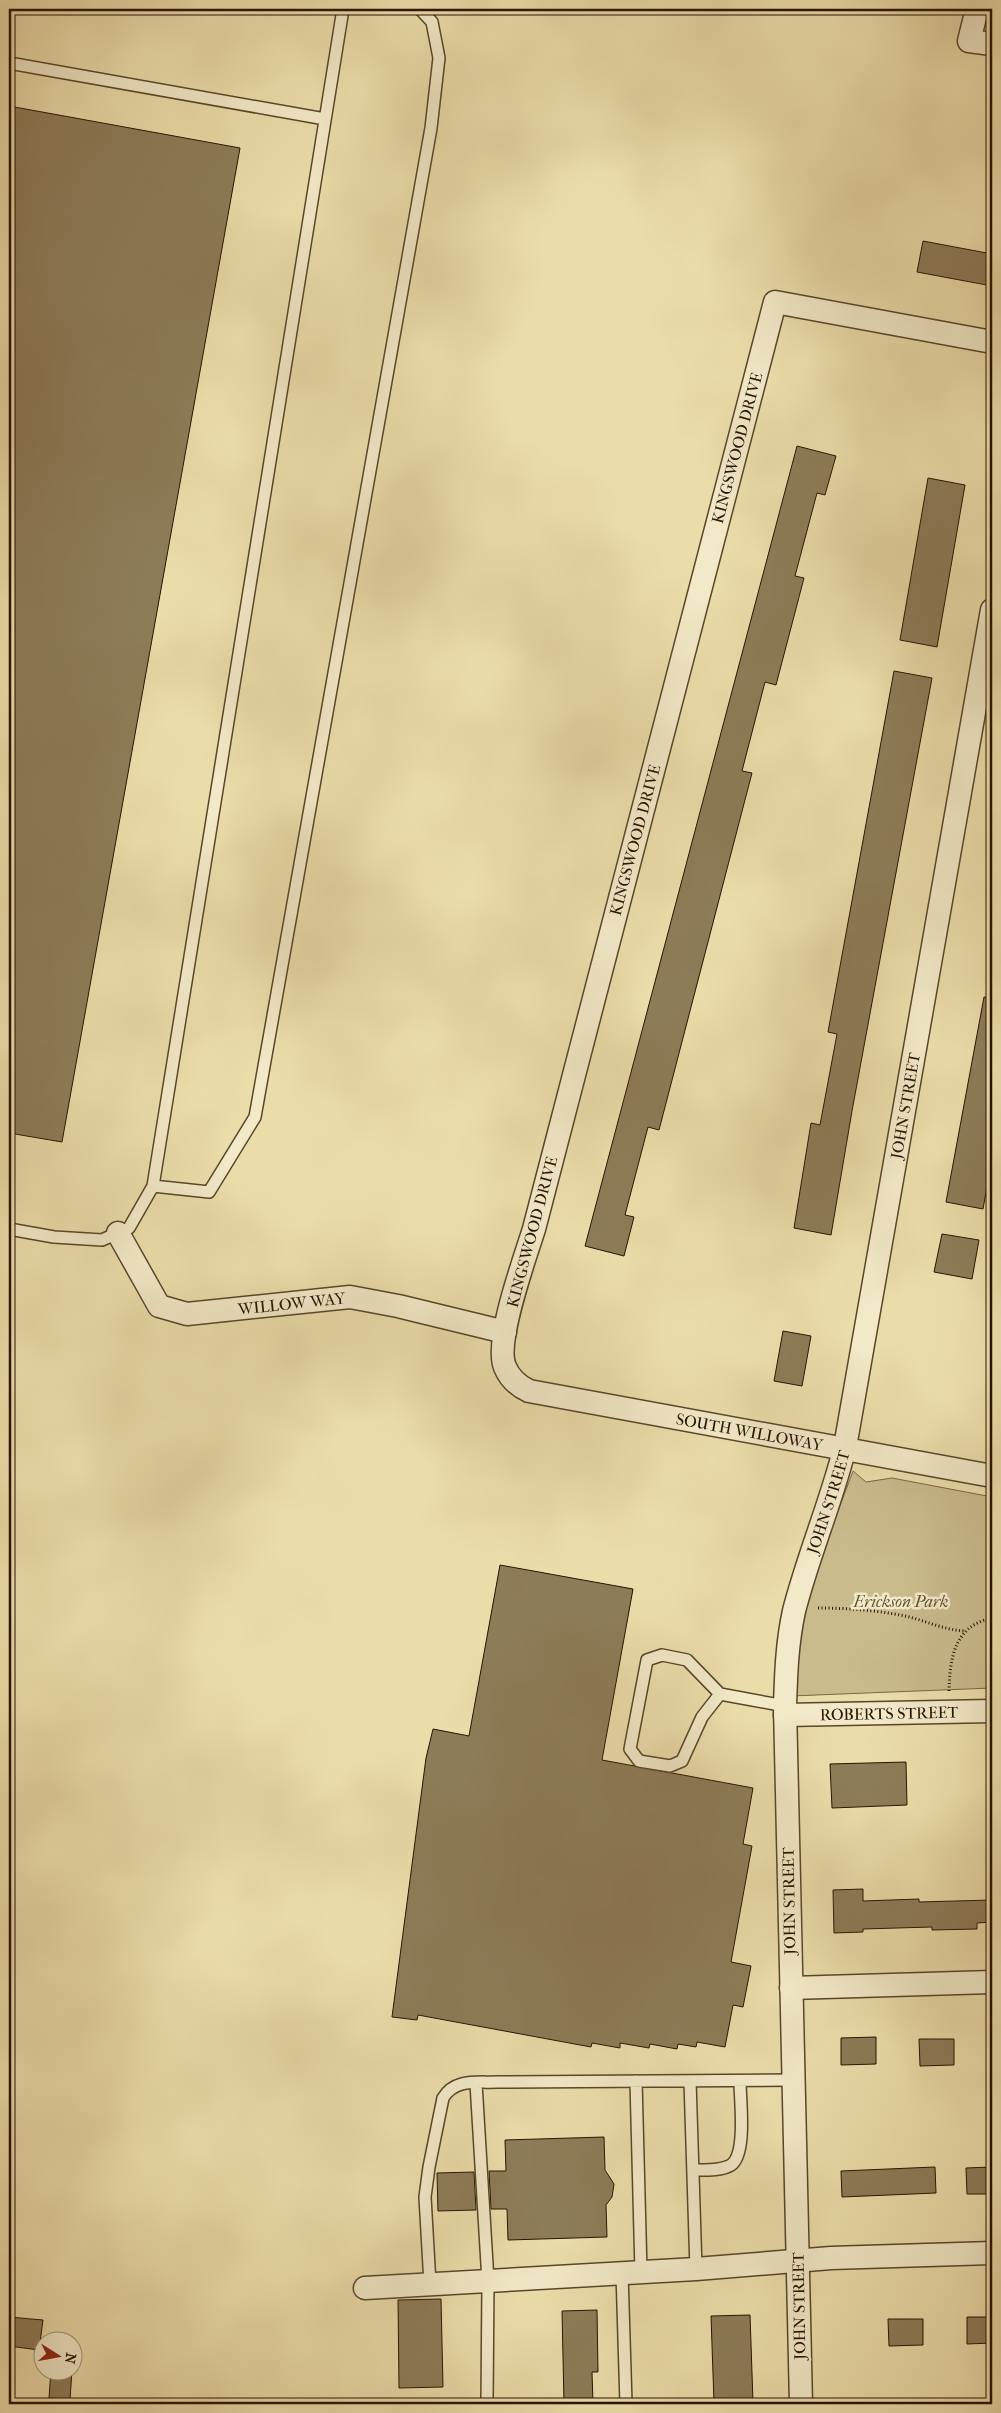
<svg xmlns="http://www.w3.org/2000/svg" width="1001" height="2413" viewBox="0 0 1001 2413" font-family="'IM FELL French Canon',serif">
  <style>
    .green { fill: #cabb8d; stroke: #796746 }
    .building { fill: #8d7c58; stroke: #281300 }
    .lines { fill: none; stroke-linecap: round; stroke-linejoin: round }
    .lane-casing { stroke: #59462a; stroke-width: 14 }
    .street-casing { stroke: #59462a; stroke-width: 25 }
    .path { stroke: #281300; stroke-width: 3; stroke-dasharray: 1 2.5; stroke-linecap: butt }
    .lane { stroke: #f2e9c8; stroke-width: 11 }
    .street { stroke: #f2e9c8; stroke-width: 22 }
    .labels { text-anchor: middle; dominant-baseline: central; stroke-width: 5; stroke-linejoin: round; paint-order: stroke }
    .street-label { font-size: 16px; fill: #281300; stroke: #f2e9c8 }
    .park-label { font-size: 16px; font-style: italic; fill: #614e31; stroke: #f2e9c8 }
  </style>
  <rect width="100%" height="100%" fill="#ebddaa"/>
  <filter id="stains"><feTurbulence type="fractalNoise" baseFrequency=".004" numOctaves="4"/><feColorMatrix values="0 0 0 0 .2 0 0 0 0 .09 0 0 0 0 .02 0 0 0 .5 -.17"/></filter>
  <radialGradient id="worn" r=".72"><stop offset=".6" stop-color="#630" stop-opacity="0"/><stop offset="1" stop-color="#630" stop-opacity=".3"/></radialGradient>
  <path class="green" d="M853 1471 866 1482 892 1478 992 1497V1688L791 1696 801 1610Z"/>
  <path class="building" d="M9 106 240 148 62 1142 9 1133Z
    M923 241 992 254V286L917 272Z
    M797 446 836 456 825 495 817 493 795 576 804 578 776 685 765 682 742 771 752 773 659 1130 648 1127 625 1215 634 1217 624 1256 585 1246Z
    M928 478 965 485 937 647 900 640Z
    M894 671 932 678 852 1111 831 1235 794 1228 811 1123 820 1125 837 1034 828 1032Z
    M984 997 992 998V1159L983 1209 946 1202Z
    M942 1234 979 1240 972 1279 934 1272Z
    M783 1331 811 1336 802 1386 774 1381Z
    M500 1565 633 1589 602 1760 753 1788 743 1844 752 1846 731 1962 751 1966 743 2007 733 2005 725 2047 697 2042 696 2047 678 2044 677 2049 650 2044 649 2048 620 2043V2048L592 2043 591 2047 418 2015 417 2020 392 2017 426 1758 433 1729 469 1736Z
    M906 1762 907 1805 832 1808 830 1764Z
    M863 1889V1901L919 1899V1902L992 1900V1922L977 1923V1929L932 1930V1927L863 1929V1932L834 1933 833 1890Z
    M876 2037V2064L841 2065V2038Z
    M919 2039H954V2065L920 2066Z
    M604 2137 605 2170 614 2184 612 2197 606 2205 607 2237 508 2240 507 2209H491L489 2171H506L505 2140Z
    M935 2167 936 2193 842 2197 841 2171Z
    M992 2167V2194H967L966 2168Z
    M474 2172 476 2210 438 2211 437 2173Z
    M441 2299 443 2387 399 2388 398 2300Z
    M597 2310 598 2372H592L593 2404H564L562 2311Z
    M750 2315 753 2402 714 2403 711 2316Z
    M9 2317 43 2320 39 2350 9 2346Z
    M967 2317H992V2343L967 2344Z
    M888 2319H923V2345L889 2346Z
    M51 2370H72L70 2400 49 2398Z"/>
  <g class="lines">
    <defs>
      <path id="lane" d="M343 9 153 1186 209 1192 255 1117 431 128 439 58 432 22 420 9
        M9 63 325 119
        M9 1229 54 1237 102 1240 129 1228 153 1186
        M720 1694 702 1717 682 1761 670 1766 639 1761 630 1749 647 1660 662 1655 687 1660 720 1694 785 1706
        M636 2081 641 2272
        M690 2081 696 2269
        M476 2083 488 2281 487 2404
        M693 2170C705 2170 721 2171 731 2165 747 2154 740 2100 740 2082
        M622 2273 626 2404
        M430 2284 425 2197 429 2167 443 2098C455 2078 477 2083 498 2082L793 2080"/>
      <g id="street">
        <path d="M977 9 969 41 992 44"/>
        <path id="s1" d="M992 342 775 302 534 1229C525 1258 494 1342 505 1367 510 1379 518 1386 529 1391L992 1476"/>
        <path id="s2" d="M118 1233 159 1306 187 1314 350 1297 398 1306 505 1332"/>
        <path id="s3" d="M785 1715 992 1711"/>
        <path d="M791 1988 992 1982"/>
        <path d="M365 2288 696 2269 831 2258 992 2253"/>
        <path id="s4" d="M801 2404 785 1706C786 1674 787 1643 794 1611 808 1556 831 1503 845 1447L992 610"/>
      </g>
    </defs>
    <use href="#lane" class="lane-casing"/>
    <use href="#street" class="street-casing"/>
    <path class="path" d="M818 1608C846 1608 873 1610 900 1615 923 1619 942 1630 965 1631
      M949 1691C950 1658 954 1626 992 1618"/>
    <use href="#lane" class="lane"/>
    <use href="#street" class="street"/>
  </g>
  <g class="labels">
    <g class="street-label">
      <text transform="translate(737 448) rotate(-75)">KINGSWOOD DRIVE</text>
      <text transform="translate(635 840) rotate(-75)">KINGSWOOD DRIVE</text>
      <text stroke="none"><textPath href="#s4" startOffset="1312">JOHN STREET</textPath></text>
      <text transform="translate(532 1232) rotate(-75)">KINGSWOOD DRIVE</text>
      <text stroke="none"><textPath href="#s2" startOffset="218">WILLOW WAY</textPath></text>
      <text stroke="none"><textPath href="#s1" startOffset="1580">SOUTH WILLOWAY</textPath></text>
      <text stroke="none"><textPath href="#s4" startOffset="908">JOHN STREET</textPath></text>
      <text stroke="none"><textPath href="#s3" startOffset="104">ROBERTS STREET</textPath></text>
      <text transform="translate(789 1901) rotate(-91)">JOHN STREET</text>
      <text transform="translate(799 2306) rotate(-91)">JOHN STREET</text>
    </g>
    <g class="park-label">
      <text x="901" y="1601">Erickson Park</text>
    </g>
  </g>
  <rect width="1001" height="2413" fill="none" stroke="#ebddaa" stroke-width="30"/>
  <rect x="10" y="10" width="981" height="2393" fill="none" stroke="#281300" stroke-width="2.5"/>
  <rect x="15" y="15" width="971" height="2383" fill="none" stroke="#281300"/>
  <g transform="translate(58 2356) rotate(101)"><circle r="24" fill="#f2e9c8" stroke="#a19378"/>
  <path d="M0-4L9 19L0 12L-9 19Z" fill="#8f2418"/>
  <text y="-8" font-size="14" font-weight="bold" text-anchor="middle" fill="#281300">N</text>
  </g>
  <rect width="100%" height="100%" filter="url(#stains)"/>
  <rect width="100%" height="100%" fill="url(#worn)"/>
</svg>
